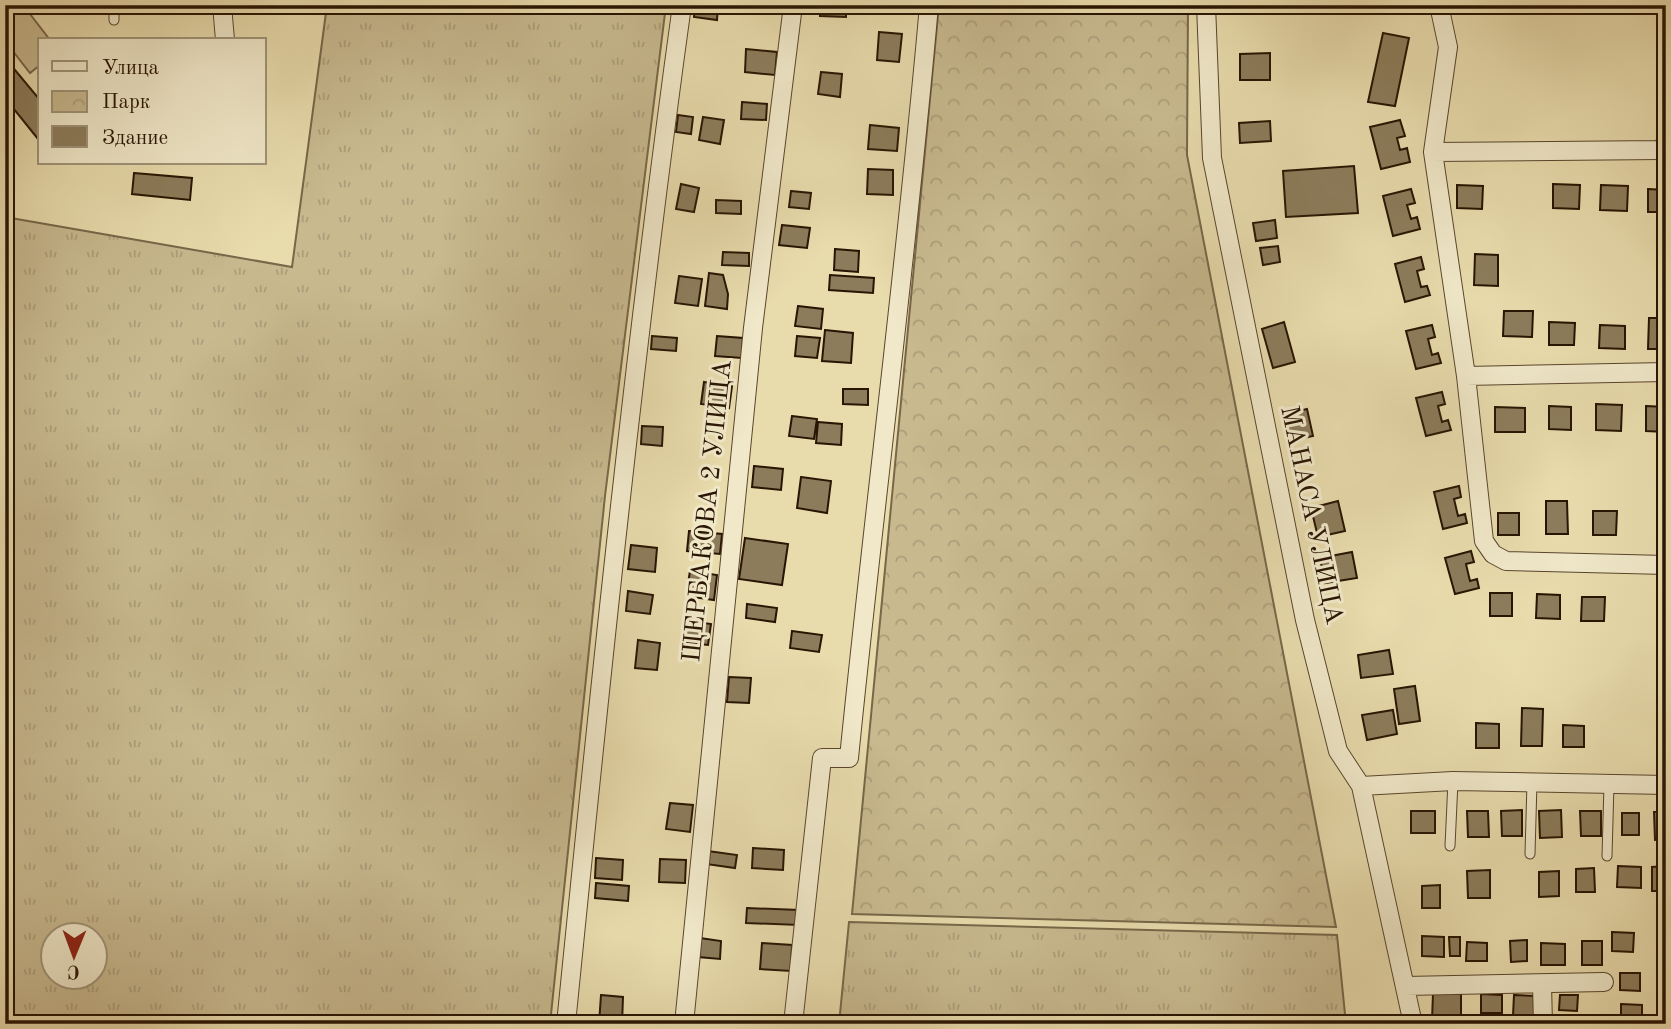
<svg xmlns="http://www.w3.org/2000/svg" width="1671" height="1029" viewBox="0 0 1671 1029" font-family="'Old Standard TT',serif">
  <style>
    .grass { fill: url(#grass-tufts); stroke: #786749; stroke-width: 2; fill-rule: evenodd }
    .park { fill: url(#park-crowns); stroke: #786749; stroke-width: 2 }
    .pitch { fill: #c8b98f; stroke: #786749; stroke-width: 2 }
    .building { fill: #8c7c5b; stroke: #291503; stroke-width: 2 }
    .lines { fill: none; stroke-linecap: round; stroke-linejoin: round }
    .lane-casing { stroke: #59462d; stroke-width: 11 }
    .street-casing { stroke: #59462d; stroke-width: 20 }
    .lane { stroke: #f0e8c9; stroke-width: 9 }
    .street { stroke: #f0e8c9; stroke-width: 18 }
    .labels { text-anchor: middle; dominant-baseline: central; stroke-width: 6; stroke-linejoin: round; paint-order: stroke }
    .street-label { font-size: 26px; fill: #291503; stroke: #f0e8c9 }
  </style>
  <defs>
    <pattern id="grass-tufts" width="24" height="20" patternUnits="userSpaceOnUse" patternTransform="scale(1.75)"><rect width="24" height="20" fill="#c8b98f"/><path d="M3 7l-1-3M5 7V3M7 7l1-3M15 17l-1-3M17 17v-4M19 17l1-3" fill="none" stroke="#ac9e7a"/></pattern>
    <pattern id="park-crowns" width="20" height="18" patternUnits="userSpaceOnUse" patternTransform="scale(1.75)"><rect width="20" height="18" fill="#c8b98f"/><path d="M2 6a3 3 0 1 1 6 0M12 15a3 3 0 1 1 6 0" fill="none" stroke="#ac9e7a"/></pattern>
  </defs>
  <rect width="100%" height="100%" fill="#e8dbac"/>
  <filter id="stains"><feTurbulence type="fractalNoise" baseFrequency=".00286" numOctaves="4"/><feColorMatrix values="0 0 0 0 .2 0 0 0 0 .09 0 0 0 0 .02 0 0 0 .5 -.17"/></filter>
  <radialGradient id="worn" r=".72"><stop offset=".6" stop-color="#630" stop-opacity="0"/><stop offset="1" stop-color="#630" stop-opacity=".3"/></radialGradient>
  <path class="grass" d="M327 5H666L605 496 550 1024H5V217L292 267ZM52 934H94V976H52Z
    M849 922 1337 935 1346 1024H839Z"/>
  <path class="park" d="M939 5H1188L1187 155 1336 927 852 914Z"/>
  <path class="pitch" d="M14 5H23L50 40H40V65L30 73 5 41V12Z"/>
  <path class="building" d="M695 5H718L717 20 694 17Z
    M820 5H846V17L820 16Z
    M879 32 902 34 899 62 877 60Z
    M1383 33 1409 38 1395 106 1368 102Z
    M746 49 777 52 775 75 745 72Z
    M1270 53V80H1240V54Z
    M5 58 40 100 38 139 5 98Z
    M821 72 842 74 840 97 818 94Z
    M742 102 767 104 766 120 741 119Z
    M678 115 693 117 691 134 676 132Z
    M703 117 724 120 720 144 699 140Z
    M1400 120 1405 136 1397 138 1400 150 1407 148 1410 162 1381 169 1370 127Z
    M1270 121 1271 141 1240 143 1239 123Z
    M870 125 899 128 897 151 868 149Z
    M1354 166 1358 213 1286 217 1283 171Z
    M868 169 893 170V195L867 194Z
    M134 173 192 178 190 200 132 194Z
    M681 184 699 188 694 212 676 209Z
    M1553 184 1580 185 1579 209 1553 208Z
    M1457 185 1483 186 1482 209 1457 208Z
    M1601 185 1628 186 1627 211 1600 210Z
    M1411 189 1415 203 1407 205 1411 219 1417 217 1420 229 1393 236 1383 196Z
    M1648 189 1666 190V212H1648Z
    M791 191 811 193 809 209 789 207Z
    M716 200 741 201V214L716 213Z
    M1275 220 1277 238 1256 241 1253 223Z
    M782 225 810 228 807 248 779 245Z
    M1278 246 1280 262 1263 265 1260 248Z
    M835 249 859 251 858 272 834 270Z
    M723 252 749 253V266L722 265Z
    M1475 254 1498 255V286L1474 285Z
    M1421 257 1424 269 1417 271 1421 287 1427 286 1430 295 1405 302 1395 264Z
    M709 273 723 275 728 294 727 309 705 306Z
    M830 275 874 278 873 293 829 290Z
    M679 276 702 279 698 306 675 303Z
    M798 306 823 309 821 329 795 326Z
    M1504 311H1533L1532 337 1503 336Z
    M1649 318H1666V349H1648Z
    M1284 322 1295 362 1273 368 1262 329Z
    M1549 322 1575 323 1574 345H1549Z
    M1432 325 1435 337 1428 339 1432 355 1438 353 1441 363 1416 369 1406 331Z
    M1600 325 1625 326V349L1599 348Z
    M825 330 853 333 851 363 822 361Z
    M652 336 677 338 676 351 651 349Z
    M717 336 743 338 742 358 715 356Z
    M797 336 820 338 817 358 795 356Z
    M704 382 732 386 729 408 701 404Z
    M843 389H868V405L843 404Z
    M1442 392 1445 404 1438 406 1442 422 1448 420 1451 430 1426 436 1416 398Z
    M1596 404 1622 405 1621 431 1596 430Z
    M1549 406 1571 407V430L1549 429Z
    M1646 406 1666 407V432L1646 431Z
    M1495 407 1525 408V432H1495Z
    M1307 409 1313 436 1288 441 1282 415Z
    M792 416 817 419 814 439 789 436Z
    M818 422 842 424 841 445 816 443Z
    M642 426 663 427 662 446 641 444Z
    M754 466 783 469 781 490 752 487Z
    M801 477 831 481 827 513 797 508Z
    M1459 486 1461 497 1454 499 1458 516 1465 514 1467 523 1443 529 1434 492Z
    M1338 501 1345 531 1318 537 1311 508Z
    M1546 501H1567L1568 534H1546Z
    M1593 511H1617L1616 535H1593Z
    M1498 513H1519V535H1498Z
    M689 531 722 534 720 554 687 551Z
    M745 538 788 544 782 585 739 579Z
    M631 545 657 548 655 572 628 569Z
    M1471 551 1474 562 1466 564 1470 581 1477 579 1479 588 1455 594 1445 558Z
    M1352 552 1357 578 1325 583 1320 558Z
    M690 571 717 575 714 600 686 596Z
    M628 591 653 595 650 614 626 611Z
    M1490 593H1512V616H1490Z
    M1537 594 1560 595V619L1536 618Z
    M1582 597H1605L1604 621H1581Z
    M747 604 777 608 775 622 746 618Z
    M684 620 711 624 708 645 681 642Z
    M792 631 822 635 819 652 790 648Z
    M638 640 660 643 657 670 635 668Z
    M1389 650 1393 674 1361 678 1358 655Z
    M729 677 751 678 749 703 727 702Z
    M1415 686 1420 721 1399 724 1394 689Z
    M1522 708 1543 709 1542 746H1521Z
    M1393 710 1397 734 1367 740 1362 715Z
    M1476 723 1499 724V748H1476Z
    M1563 725 1584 726V747H1563Z
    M670 803 693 805 690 832 666 829Z
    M1522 810V836H1502L1501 811Z
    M1561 810 1562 837 1540 838 1539 811Z
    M1411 811H1435V833H1411Z
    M1467 811H1488L1489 837H1468Z
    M1580 811H1601V836H1581Z
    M1654 812H1666V839L1655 840Z
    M1622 813H1639V835H1622Z
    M753 848 784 850 783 870 752 868Z
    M708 851 737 855 735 868 706 864Z
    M596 858 623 860 622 880 595 878Z
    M660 859 686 860 685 883 659 882Z
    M1618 866 1641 867V888L1617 887Z
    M1666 866V891H1652V867Z
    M1594 868 1595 892H1576V869Z
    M1490 870V898H1468L1467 871Z
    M1559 871V896L1539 897V872Z
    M596 883 629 886 628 901 595 898Z
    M1440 885V908H1422V886Z
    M747 908 799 910V925L746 923Z
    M1612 932 1634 933 1633 952 1612 951Z
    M1422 936 1444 937V957L1422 956Z
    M1449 937H1460V956H1450Z
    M700 938 721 941 720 959 698 957Z
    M1527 940V961L1511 962 1510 941Z
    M1582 941H1602V965H1582Z
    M1467 942 1487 943V961H1466Z
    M762 943 792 945 791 971 760 969Z
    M1541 943 1565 944V965H1541Z
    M1620 973H1640V991L1620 990Z
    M1433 994H1461V1021L1432 1020Z
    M1481 994 1502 995V1013H1481Z
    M601 995 623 997 622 1024H599Z
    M1514 995 1537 996 1536 1016H1513Z
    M1560 995H1578L1577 1011 1559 1010Z
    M1621 1004 1642 1005V1023H1621Z"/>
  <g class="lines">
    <defs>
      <path id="lane" d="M114 5V20
        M1450 846 1453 781
        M1530 854 1532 782
        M1607 856 1609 784"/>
      <path id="street" d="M222 5 225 40
        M1206 5 1212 158 1305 620 1338 751 1361 786 1413 1024
        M1666 142 1661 150 1433 152 1466 376 1484 541 1493 554 1506 561 1666 565
        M1433 152 1448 47 1439 5
        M1466 376 1666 372
        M1361 786 1453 781 1666 785
        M1542 984 1543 1024
        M1406 986 1604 982
        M566 1024C600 684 635 344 682 5
        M684 1024 753 328 793 5
        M793 1024 822 758H849C874 507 907 257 929 5"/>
    </defs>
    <use href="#lane" class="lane-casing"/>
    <use href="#street" class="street-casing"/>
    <use href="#lane" class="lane"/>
    <use href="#street" class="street"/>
  </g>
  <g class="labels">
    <g class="street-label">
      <text transform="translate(708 511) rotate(-84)">ЩЕРБАКОВА 2 УЛИЦА</text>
      <text transform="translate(1311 515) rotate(78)">МАНАСА УЛИЦА</text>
    </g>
  </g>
  <rect width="1671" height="1029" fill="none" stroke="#e8dbac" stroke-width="28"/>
  <rect x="7" y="7" width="1657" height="1015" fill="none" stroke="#291503" stroke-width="3.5"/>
  <rect x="14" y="14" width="1643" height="1001" fill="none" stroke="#291503" stroke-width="2"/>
  <rect x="38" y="38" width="228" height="126" fill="#f0e8c9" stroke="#a0947a" stroke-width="2"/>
  <rect x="52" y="61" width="35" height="10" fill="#f0e8c9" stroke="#a0947a" stroke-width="2"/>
  <text x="102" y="74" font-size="21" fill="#291503">Улица</text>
  <rect x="52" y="91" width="35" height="21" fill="url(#park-crowns)" stroke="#a0947a" stroke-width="2"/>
  <text x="102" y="108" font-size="21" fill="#291503">Парк</text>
  <rect x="52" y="126" width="35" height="21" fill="#8c7c5b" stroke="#a0947a" stroke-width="2"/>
  <text x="102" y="144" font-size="21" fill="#291503">Здание</text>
  <g transform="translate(74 956) rotate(181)"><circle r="33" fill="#f0e8c9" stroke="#a0947a" stroke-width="2"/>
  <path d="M0-5L12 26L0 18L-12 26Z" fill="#8f2418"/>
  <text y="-10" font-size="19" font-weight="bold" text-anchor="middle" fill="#291503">С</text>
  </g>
  <rect width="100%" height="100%" filter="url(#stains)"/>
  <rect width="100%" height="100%" fill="url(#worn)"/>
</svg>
